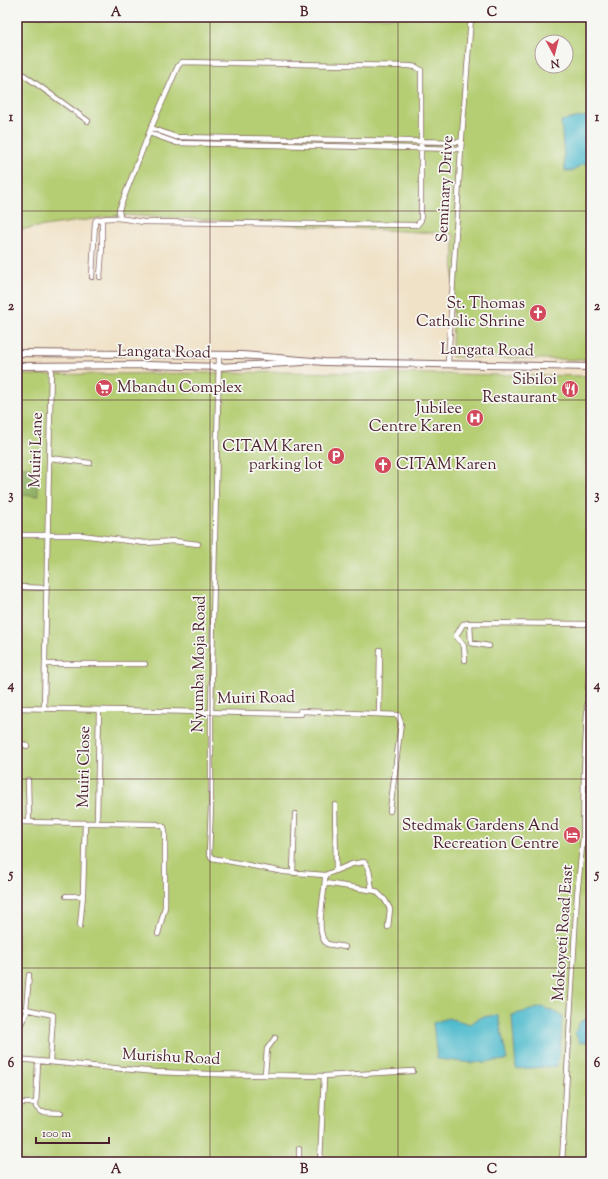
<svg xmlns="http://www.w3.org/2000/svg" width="608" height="1179" viewBox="0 0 608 1179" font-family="'Sorts Mill Goudy',serif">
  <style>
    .green { fill: #b5ce73; stroke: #80764f; fill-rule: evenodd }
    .forest { fill: #90b165; stroke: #6d6848 }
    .water { fill: #50bbcd; stroke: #4d6d7c }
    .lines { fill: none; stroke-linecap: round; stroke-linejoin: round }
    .minor-casing { stroke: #846362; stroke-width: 6 }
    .secondary-casing { stroke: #846362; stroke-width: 8 }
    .minor { stroke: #fff; stroke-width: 4.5 }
    .secondary { stroke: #fff; stroke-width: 6 }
    .grid { fill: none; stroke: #4a1f2b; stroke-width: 1; stroke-opacity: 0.55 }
    .labels { text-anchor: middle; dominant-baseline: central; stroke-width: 3.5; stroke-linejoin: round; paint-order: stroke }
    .street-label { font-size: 16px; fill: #4a1f2b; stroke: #f6f6f2 }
    .poi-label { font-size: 16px; fill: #4a1f2b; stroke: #f6f6f2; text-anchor: end }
    .neatline { fill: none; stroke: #4a1f2b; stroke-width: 1.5 }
    .grid-label { font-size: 13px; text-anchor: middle; font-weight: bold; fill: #4a1f2b }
  </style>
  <rect width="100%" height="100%" fill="#f6f6f2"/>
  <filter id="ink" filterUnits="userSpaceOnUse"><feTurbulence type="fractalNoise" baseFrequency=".025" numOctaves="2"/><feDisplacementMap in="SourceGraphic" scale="8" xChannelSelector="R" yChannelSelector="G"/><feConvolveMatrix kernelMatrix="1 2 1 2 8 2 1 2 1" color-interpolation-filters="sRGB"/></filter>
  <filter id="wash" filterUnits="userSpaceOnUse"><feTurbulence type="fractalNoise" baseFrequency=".012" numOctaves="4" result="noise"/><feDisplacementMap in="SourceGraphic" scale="16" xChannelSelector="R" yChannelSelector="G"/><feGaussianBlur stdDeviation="0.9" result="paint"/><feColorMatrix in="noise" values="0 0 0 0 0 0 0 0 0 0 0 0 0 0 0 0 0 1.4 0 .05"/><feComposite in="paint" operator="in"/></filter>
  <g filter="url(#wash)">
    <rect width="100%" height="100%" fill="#f0e2c7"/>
    <path class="green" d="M17 17H591V360L452 357 454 234 121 215 17 230ZM542 42H566V66H542Z
      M287 372 591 376V1162H17V375Z"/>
    <path class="forest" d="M17 467H33L39 496 17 495Z"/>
    <path class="water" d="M591 115V167L584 163 573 171H565L561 121Z
      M542 1007 562 1015 561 1040 557 1066 516 1069 512 1015Z
      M498 1015 507 1060 473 1063 437 1059 433 1023 448 1018 470 1024 481 1017Z
      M591 1017V1041L580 1043 575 1033 580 1022Z"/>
  </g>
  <g filter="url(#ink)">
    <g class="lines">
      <defs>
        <path id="minor" d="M17 70 88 121
          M151 128 176 137 462 142
          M149 133 177 143 461 149
          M92 277 95 223 96 220C112 216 127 219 143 222L417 225 421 220V70L416 67 409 66 182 62 178 66 151 128 119 210 120 218
          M100 277 102 250V219
          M219 355 211 713V807L209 854 212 858 284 872 325 875 352 864 364 862C371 868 370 881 372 890
          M448 363 461 149 471 17
          M50 458 90 463
          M17 535H81L145 543 174 541 198 544
          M17 587 46 588
          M470 623 471 643 489 646
          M465 660 464 646 456 636 463 624 470 623 591 624
          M45 664H145
          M17 708 301 714 300 711 398 715 401 723 390 811
          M44 709 51 366
          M99 710 97 823 157 824 164 827 165 831V907L158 934
          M379 714 380 650
          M17 741 27 746
          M28 780 29 822
          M335 805 336 870
          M17 822 97 823
          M293 873 295 814
          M325 875C326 893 313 932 327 944L345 947
          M325 883 376 891 385 900 390 909 388 927
          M66 896H81L83 893 85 823
          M80 926 83 895
          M29 975 26 1009 53 1015 50 1062
          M17 1031 28 1010
          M17 1059 156 1072 209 1074 324 1076 413 1071
          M38 1061 36 1107 41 1112 61 1113
          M265 1074 267 1049 275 1038
          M17 1103H35
          M299 1149V1162
          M263 1162H266
          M320 1162 324 1076
          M562 1162 577 895 583 838 584 771 591 634"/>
        <path id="secondary" d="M17 353 242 355 324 362 591 367
          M17 366 148 365 219 367 303 362"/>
      </defs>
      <use href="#minor" class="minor-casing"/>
      <use href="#secondary" class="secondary-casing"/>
      <use href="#minor" class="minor"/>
      <use href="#secondary" class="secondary"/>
    </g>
  </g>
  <path class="grid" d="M210 17V1162M398 17V1162M17 211H591M17 400H591M17 590H591M17 779H591M17 968H591"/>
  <defs>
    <symbol id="church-disc" viewBox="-11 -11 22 22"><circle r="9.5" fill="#d1495b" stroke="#f6f6f2"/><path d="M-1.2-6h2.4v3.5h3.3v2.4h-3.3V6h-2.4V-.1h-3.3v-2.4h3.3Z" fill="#fff"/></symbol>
    <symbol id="supermarket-disc" viewBox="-11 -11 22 22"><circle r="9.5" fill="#d1495b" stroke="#f6f6f2"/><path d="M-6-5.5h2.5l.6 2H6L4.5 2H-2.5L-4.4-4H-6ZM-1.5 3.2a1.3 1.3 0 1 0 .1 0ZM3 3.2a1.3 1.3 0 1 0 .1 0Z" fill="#fff"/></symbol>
    <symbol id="restaurant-disc" viewBox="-11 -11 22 22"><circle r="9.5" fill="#d1495b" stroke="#f6f6f2"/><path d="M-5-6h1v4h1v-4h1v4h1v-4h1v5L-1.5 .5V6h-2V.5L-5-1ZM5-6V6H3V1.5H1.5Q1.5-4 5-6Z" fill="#fff"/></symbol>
    <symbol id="hospital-disc" viewBox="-11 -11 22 22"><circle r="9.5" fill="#d1495b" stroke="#f6f6f2"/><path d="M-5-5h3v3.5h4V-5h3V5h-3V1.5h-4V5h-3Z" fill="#fff"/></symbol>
    <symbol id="parking-disc" viewBox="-11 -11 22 22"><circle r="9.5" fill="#d1495b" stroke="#f6f6f2"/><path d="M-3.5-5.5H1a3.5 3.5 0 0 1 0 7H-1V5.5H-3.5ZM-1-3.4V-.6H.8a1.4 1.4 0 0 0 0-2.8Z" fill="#fff"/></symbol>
    <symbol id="hotel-disc" viewBox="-11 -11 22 22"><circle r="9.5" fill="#d1495b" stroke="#f6f6f2"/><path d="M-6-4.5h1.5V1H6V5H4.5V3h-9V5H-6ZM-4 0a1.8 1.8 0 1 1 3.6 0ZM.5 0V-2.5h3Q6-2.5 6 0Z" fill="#fff"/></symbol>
  </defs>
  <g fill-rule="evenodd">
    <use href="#church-disc" x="528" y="303" width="20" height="20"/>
    <use href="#supermarket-disc" x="94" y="378" width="20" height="20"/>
    <use href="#restaurant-disc" x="560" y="379" width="20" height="20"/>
    <use href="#hospital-disc" x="465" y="408" width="20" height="20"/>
    <use href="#parking-disc" x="326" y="446" width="20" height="20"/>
    <use href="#church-disc" x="373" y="455" width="20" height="20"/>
    <use href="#hotel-disc" x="562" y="825" width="20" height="20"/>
  </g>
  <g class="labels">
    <g class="street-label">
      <text transform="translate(446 189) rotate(-87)">Seminary Drive</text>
      <text transform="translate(487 351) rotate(1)">Langata Road</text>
      <text transform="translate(164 353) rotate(1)">Langata Road</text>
      <text transform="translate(37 450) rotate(-88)">Muiri Lane</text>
      <text transform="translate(200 664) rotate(-89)">Nyumba Moja Road</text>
      <text transform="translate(256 699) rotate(-1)">Muiri Road</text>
      <text transform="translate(85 767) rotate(-89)">Muiri Close</text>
      <text transform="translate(564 933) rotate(-86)">Mokoyeti Road East</text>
      <text transform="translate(171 1058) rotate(3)">Murishu Road</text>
    </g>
    <g class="poi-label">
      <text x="525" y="304">St. Thomas<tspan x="525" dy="18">Catholic Shrine</tspan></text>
      <text x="557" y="380">Sibiloi<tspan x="557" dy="18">Restaurant</tspan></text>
      <text x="117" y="388" text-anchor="start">Mbandu Complex</text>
      <text x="462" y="409">Jubilee<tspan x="462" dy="18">Centre Karen</tspan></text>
      <text x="323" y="447">CITAM Karen<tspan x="323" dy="18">parking lot</tspan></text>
      <text x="396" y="465" text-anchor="start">CITAM Karen</text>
      <text x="559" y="826">Stedmak Gardens And<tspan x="559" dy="18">Recreation Centre</tspan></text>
    </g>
  </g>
  <rect width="608" height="1179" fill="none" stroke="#f6f6f2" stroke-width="44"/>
  <g transform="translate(554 54) rotate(173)"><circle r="19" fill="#f6f6f2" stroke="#b1a0a2"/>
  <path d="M0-3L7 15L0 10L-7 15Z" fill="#d1495b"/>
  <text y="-6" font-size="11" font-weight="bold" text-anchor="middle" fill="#4a1f2b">N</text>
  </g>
  <path d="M36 1137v6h73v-6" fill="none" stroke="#4a1f2b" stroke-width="2"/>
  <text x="42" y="1137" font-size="12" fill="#4a1f2b" stroke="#f6f6f2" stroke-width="3" paint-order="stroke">100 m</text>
  <rect x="22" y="22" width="564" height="1135" class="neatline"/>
  <g class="grid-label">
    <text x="116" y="16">A</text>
    <text x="304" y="16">B</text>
    <text x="492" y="16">C</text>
    <text x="11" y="121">1</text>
    <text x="597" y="121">1</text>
    <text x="11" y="310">2</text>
    <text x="597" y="310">2</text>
    <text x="11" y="499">3</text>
    <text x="597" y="499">3</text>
    <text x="11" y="689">4</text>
    <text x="597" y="689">4</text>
    <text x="11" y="878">5</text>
    <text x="597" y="878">5</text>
    <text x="11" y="1067">6</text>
    <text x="597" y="1067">6</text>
    <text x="116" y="1173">A</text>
    <text x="304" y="1173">B</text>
    <text x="492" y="1173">C</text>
  </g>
</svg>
